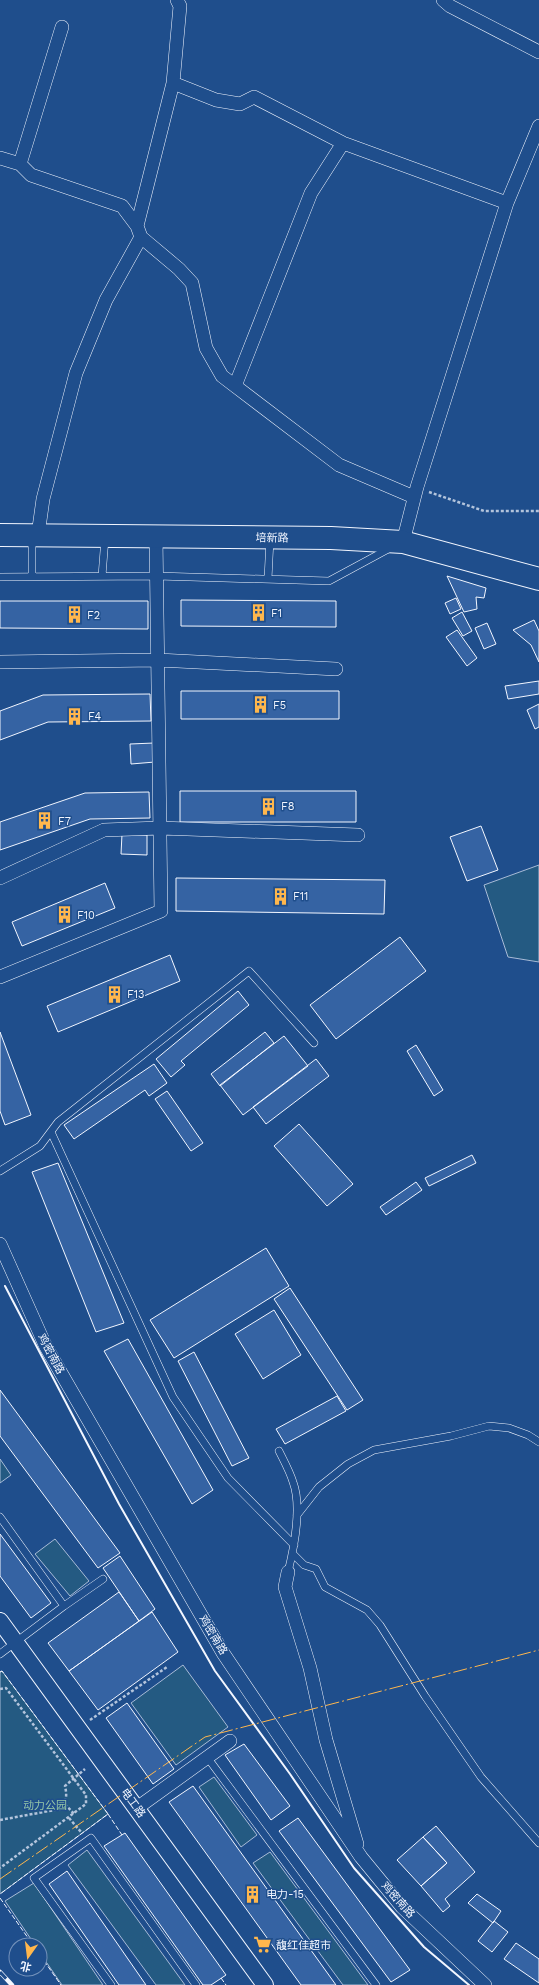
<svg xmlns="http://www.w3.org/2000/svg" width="539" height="1985" viewBox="0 0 539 1985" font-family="'Work Sans','Noto Sans SC',sans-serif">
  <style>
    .green { fill: #245a82; stroke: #a8bbd7 }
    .building { fill: #3563a3; stroke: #f2f6ff }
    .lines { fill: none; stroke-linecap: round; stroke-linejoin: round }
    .service-casing { stroke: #f2f6ff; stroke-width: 8 }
    .minor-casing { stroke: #f2f6ff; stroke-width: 14 }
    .tertiary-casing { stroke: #f2f6ff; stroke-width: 18 }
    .trunk-casing { stroke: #f2f6ff; stroke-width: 24 }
    .path { stroke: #b3c4dc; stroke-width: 2.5; stroke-dasharray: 3 2; stroke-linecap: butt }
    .service { stroke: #1f4e8c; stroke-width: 7 }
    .minor { stroke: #1f4e8c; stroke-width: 13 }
    .tertiary { stroke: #1f4e8c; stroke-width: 16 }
    .trunk { stroke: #1f4e8c; stroke-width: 22 }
    .rail-casing { stroke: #f2f6ff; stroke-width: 4.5 }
    .rail { stroke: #1f4e8c; stroke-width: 3; stroke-dasharray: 9; stroke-linecap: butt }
    .fence { stroke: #f2f6ff; stroke-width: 1; stroke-dasharray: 5 2; stroke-linecap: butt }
    .wall { stroke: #f2f6ff; stroke-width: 2 }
    .power { stroke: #ffb74d; stroke-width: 1; stroke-dasharray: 14 3 2 3; stroke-linecap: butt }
    .labels { text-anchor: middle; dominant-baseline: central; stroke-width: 3; stroke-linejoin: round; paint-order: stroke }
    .street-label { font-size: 11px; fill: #f2f6ff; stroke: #1f4e8c }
    .poi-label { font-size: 11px; fill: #f2f6ff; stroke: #1f4e8c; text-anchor: start }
    .park-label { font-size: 11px; fill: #97c8a6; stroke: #1f4e8c }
  </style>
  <rect width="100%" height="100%" fill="#1f4e8c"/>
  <path class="green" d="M539 865V962L508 957 484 885Z
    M0 1459 11 1475 0 1483Z
    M55 1539 89 1581 70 1596 35 1554Z
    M183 1665 228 1727 176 1765 131 1703Z
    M2 1671 108 1814 0 1894V1672Z
    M214 1777 257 1835 241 1847 199 1787Z
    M87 1850 185 1985H156L68 1865Z
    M270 1852 368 1985H343L253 1863Z
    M34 1883 103 1985H62L40 1953V1945H35L5 1901Z"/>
  <path class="building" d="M447 576 486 588 484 598 476 597 477 609 464 612Z
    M456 598 461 609 450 614 445 603Z
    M181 600 336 601V627L181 626Z
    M0 601H148V629L0 628Z
    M462 612 472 631 463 636 452 618Z
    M534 620 539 631V662L531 645 513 630Z
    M487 623 496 644 484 649 475 628Z
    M457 630 477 658 467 666 446 637Z
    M539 681V694L508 699 505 686Z
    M181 691H339V719H181Z
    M150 694 151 721 48 722 0 740V711L43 695Z
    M539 704V727L535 729 527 710Z
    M154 743 155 762 131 764 130 744Z
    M180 791H356V822H180Z
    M149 792 150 818 90 819 0 850V822L85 793Z
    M481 826 498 870 467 881 450 837Z
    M122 834 147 835V855L121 854Z
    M176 878 385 880 384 914 176 911Z
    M105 883 115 908 22 946 12 922Z
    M400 937 426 971 336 1039 310 1005Z
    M170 955 180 981 58 1032 47 1006Z
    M238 991 249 1005 181 1061 185 1065 171 1077 156 1059Z
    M0 1032 31 1115 5 1125 0 1111Z
    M265 1032 274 1043 220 1086 211 1074Z
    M284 1036 308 1066 243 1115 220 1085Z
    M416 1045 443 1090 434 1096 407 1051Z
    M316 1059 329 1076 266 1124 253 1107Z
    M154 1064 167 1083 149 1096 145 1090 74 1139 64 1125Z
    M167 1091 203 1143 191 1151 155 1099Z
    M299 1124 353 1184 327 1206 274 1146Z
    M472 1155 476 1163 429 1186 425 1178Z
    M58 1163 124 1323 96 1332 32 1172Z
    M416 1182 422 1190 386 1215 380 1207Z
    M266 1248 289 1286 174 1358 150 1320Z
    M290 1288 363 1400 347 1410 274 1299Z
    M274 1310 301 1355 263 1379 235 1334Z
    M128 1339 213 1490 192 1504 104 1351Z
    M194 1352 249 1458 232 1466 178 1361Z
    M0 1390 120 1553 98 1568 0 1436Z
    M337 1396 346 1411 285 1444 276 1429Z
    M0 1534 51 1603 31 1618 0 1576Z
    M120 1556 155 1609 139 1621 103 1568Z
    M119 1592 139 1621 69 1671 48 1643Z
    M152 1612 178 1652 98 1710 69 1671Z
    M127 1703 174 1769 153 1784 106 1718Z
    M244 1744 290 1806 271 1820 225 1755Z
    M193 1786 336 1985H301L169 1802Z
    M298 1818 410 1970 391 1982 279 1831Z
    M436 1826 475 1872 445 1899 450 1906 443 1912 421 1886 447 1863 423 1837Z
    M125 1833 226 1975 211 1985H203L104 1846Z
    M423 1837 447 1863 421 1886 397 1860Z
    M67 1871 146 1985H119L49 1884Z
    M477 1894 501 1911 493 1923 468 1903Z
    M494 1921 508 1932 492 1952 478 1941Z
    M516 1943 539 1959V1983L504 1959Z"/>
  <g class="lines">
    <defs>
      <path id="service" d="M32 537V577
        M102 576 105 538
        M0 577 157 576 329 581 392 547
        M268 579 270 539
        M51 1132 173 1397 228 1478 294 1545
        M0 1171 40 1146 58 1122 249 971 314 1043
        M279 1451C284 1461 290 1472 293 1482 302 1506 294 1548 288 1572
        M297 1515 319 1487 348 1464 374 1450 451 1436 489 1426 509 1428 528 1435 539 1442
        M0 1517 64 1606 0 1654
        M293 1554 304 1565 316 1569 325 1587 367 1610 380 1625 425 1696 481 1777 539 1843
        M64 1606 103 1579
        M207 1757 376 1985
        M111 1985 34 1878 91 1838 196 1985"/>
      <path id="minor" d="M177 0 180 6 173 83 137 226 141 237 179 269 192 283 206 348 222 376 339 465 414 497
        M443 0 450 6 539 52
        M173 83 216 100 240 104 254 97 343 143 507 203
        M0 158 20 164 31 175 122 206 137 226
        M20 164 62 27
        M235 386 311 193 343 143
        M38 535 43 499 76 373 106 300 141 237
        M403 542 417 487 507 203 539 126
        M0 662 158 660 336 669
        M0 878 104 830 160 828 358 835
        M0 977 161 911 156 537
        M0 1244 46 1347 223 1653 361 1857 402 1907 485 1985
        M288 1572 285 1587 310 1668 326 1740 357 1844
        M137 1808 230 1741"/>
      <path id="tertiary" d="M0 1621 265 1985"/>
      <path id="trunk" d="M0 535 331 538 403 542 539 579"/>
    </defs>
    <use href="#service" class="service-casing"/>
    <use href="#minor" class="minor-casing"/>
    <use href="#tertiary" class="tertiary-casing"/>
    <use href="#trunk" class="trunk-casing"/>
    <path class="path" d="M429 492 484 511H539
      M0 1689 6 1688 86 1795V1804L0 1868
      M90 1720 167 1667
      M65 1804 74 1814
      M69 1818 81 1832
      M0 1820 60 1809C67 1802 67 1795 65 1786L85 1769"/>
    <use href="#service" class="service"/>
    <use href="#minor" class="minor"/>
    <use href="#tertiary" class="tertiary"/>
    <use href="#trunk" class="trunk"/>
    <defs>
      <path id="rail" d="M0 1972 12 1985"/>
    </defs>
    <use href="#rail" class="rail-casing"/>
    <use href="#rail" class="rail"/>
    <path class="fence" d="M0 1672 2 1671 108 1814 0 1894
      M108 1814 122 1835
      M0 1898 33 1945
      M40 1955 61 1985
      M221 1978 226 1985"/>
    <path class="wall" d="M5 1286 119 1504 215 1671 290 1774 354 1868 424 1947 469 1985"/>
    <path class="power" d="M0 1879 205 1737 539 1650"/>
  </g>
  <defs>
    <symbol id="building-bare" viewBox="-9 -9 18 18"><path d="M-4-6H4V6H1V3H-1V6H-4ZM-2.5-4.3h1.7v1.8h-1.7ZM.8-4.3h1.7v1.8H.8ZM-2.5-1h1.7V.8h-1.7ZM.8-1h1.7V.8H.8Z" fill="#ffb74d" stroke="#1f4e8c" stroke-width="2.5" paint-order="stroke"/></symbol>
    <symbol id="supermarket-bare" viewBox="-9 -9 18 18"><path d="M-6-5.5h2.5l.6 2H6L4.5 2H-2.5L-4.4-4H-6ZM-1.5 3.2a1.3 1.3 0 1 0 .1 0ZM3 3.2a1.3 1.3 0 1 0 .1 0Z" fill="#ffb74d" stroke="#1f4e8c" stroke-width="2.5" paint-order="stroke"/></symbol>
  </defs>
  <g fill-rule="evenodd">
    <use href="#building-bare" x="246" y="600" width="25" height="25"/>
    <use href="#building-bare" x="62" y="602" width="25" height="25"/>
    <use href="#building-bare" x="248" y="692" width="25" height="25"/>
    <use href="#building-bare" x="62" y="704" width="25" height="25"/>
    <use href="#building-bare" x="256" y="794" width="25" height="25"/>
    <use href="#building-bare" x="32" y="808" width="25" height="25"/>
    <use href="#building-bare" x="268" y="884" width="25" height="25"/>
    <use href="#building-bare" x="52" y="902" width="25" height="25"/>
    <use href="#building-bare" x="102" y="982" width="25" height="25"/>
    <use href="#building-bare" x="240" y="1882" width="25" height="25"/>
    <use href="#supermarket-bare" x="250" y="1932" width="25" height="25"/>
  </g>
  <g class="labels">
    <g class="street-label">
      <text transform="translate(272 538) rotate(1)">培新路</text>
      <text transform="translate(51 1354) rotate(62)">鸡密南路</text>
      <text transform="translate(213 1635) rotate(59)">鸡密南路</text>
      <text transform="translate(133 1803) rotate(54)">电工路</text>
      <text transform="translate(398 1900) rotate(48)">鸡密南路</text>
    </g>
    <g class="poi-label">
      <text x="271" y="613">F1</text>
      <text x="87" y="615">F2</text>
      <text x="273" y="705">F5</text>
      <text x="88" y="716">F4</text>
      <text x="281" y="806">F8</text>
      <text x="58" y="821">F7</text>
      <text x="293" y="896">F11</text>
      <text x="77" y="915">F10</text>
      <text x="127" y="994">F13</text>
      <text x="266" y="1894">电力-15</text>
      <text x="276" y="1945">馥红佳超市</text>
    </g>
    <g class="park-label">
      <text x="45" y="1805">动力公园</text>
    </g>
  </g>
  <g transform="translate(28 1957) rotate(194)"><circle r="19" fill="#1f4e8c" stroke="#7391ba"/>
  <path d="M0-3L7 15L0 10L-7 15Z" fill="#ffb74d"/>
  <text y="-6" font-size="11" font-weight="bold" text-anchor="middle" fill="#f2f6ff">北</text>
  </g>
</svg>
